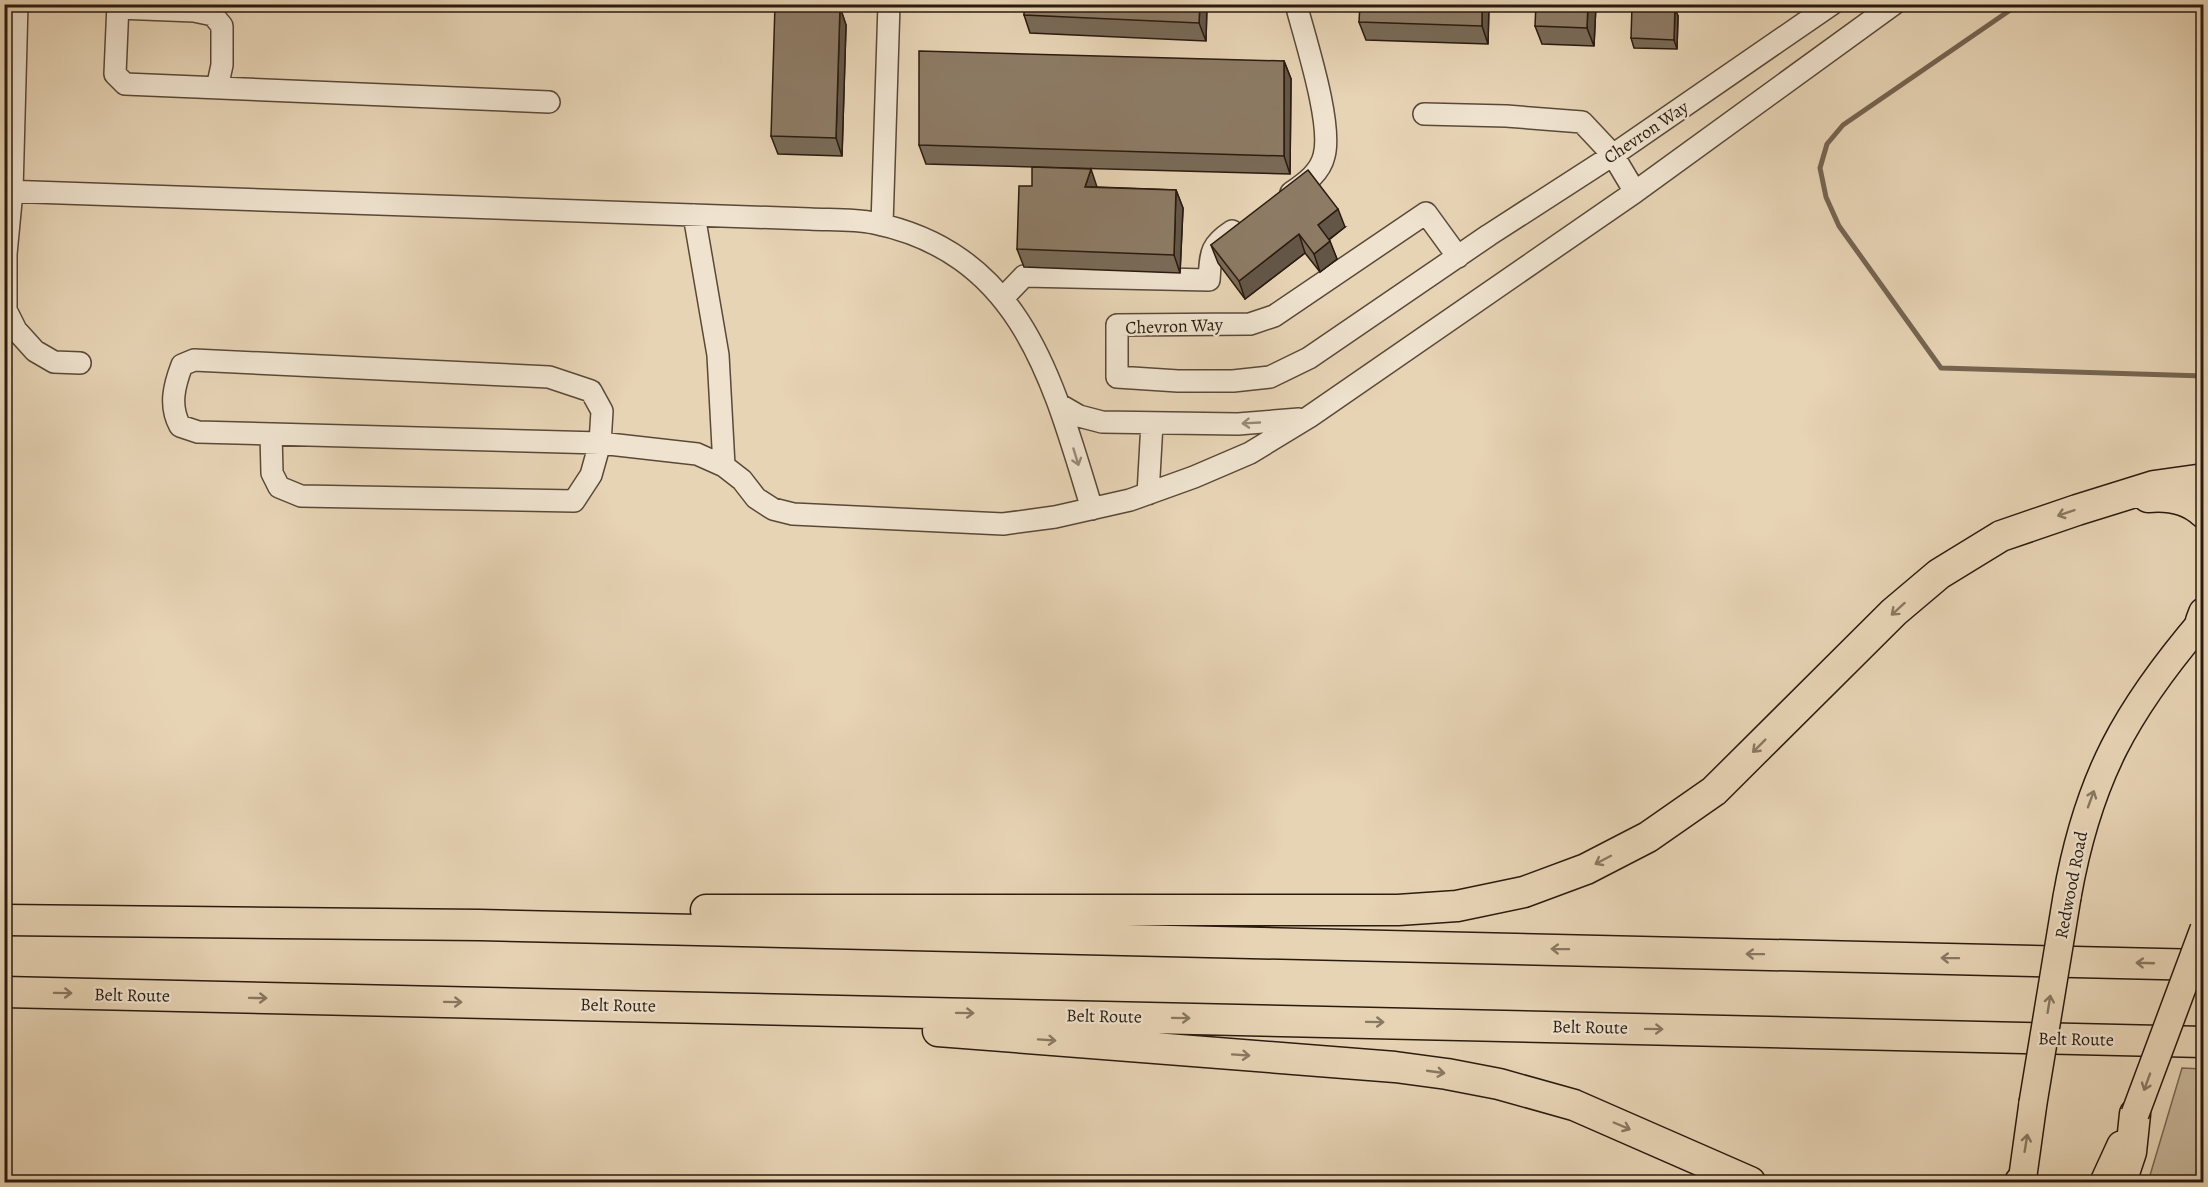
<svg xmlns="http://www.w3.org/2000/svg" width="2208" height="1187" viewBox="0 0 2208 1187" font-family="Alegreya,serif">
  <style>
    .green { fill: #c7b599; stroke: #796854; stroke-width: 1.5 }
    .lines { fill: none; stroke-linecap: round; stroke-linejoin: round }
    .stream { stroke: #756451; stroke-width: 5 }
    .minor-casing { stroke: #5a4938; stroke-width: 24 }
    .major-casing { stroke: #2b1b0f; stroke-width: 30 }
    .highway-casing { stroke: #2b1b0f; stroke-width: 33 }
    .minor { stroke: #efe3cf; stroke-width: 21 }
    .major { stroke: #e7d4b5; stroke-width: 27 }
    .highway { stroke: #e7d4b5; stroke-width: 30 }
    .major-bridge-casing { stroke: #2b1b0f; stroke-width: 30; stroke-linecap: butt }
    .major-bridge { stroke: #e7d4b5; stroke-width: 27 }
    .wall { fill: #796a57; stroke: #2b1b0f; stroke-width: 1.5 }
    .shaded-wall { fill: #635647; stroke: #2b1b0f; stroke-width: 1.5 }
    .building { fill: #8d7b65; stroke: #2b1b0f; stroke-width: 1.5 }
    .oneway { stroke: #978979 }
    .oneway2 { stroke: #897862 }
    .labels { text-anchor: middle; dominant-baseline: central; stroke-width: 4.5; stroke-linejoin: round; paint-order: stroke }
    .street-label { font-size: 18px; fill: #2b1b0f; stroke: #efe3cf }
  </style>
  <rect width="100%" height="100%" fill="#e7d4b5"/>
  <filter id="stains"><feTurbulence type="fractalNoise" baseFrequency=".00333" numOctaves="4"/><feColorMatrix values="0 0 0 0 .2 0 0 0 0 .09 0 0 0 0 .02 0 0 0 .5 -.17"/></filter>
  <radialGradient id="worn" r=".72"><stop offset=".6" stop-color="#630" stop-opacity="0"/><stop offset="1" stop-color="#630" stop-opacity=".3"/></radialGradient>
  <path class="green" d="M2182 1068 2203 1069V1182H2148Z"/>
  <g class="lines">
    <path class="stream" d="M2019 4 1843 125 1827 144 1820 168 1826 197 1839 226 1941 368 2204 376"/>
    <defs>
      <path id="minor" d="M17 4 12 191 6 254V310L16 330 35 351 54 362 80 363
        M118 4 115 74 125 84 549 102
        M118 8 194 11 213 15 222 26V65L217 88
        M1424 114 1506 116 1582 122 1613 155 1635 192
        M4 191 810 219C831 220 854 219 874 223 1023 254 1053 382 1092 509
        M1291 193C1305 183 1320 173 1324 156 1333 124 1305 39 1296 4
        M694 215 718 355 724 466
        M882 225 889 4
        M1458 257 1426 213 1274 316 1250 324 1117 325V377L1178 381H1233L1270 377 1309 358 1489 235 1613 155 1832 4
        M1003 298 1024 276 1209 280C1211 254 1209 246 1232 231
        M1060 405 1079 416 1102 422 1238 424 1299 419
        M271 434 272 473 279 487 301 496 574 501 591 475 600 443 602 411 591 391 549 377 194 360 182 365C174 386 169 406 180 426L198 432 600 443 697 454 724 466 742 480 756 498 773 509 793 514 1003 524 1055 517 1130 500 1194 477 1250 453 1309 417 1635 192 1894 4
        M1148 494 1152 423"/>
      <path id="major" d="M2067 897C2088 778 2126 710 2204 619
        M2022 1182 2033 1103
        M2104 1182 2121 1145"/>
      <path id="highway" d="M2148 497C2169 495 2188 498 2204 513
        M2201 621 2204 613
        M706 910H1398L1457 906 1524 892 1586 869 1648 837 1714 791 1894 612 1939 574 2001 536 2077 510 2154 486 2204 479
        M4 920 480 925 2204 965
        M4 992 2204 1042
        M938 1031 1395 1067 1447 1074 1499 1084 1574 1105 1750 1182
        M2020 1182 2022 1180
        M2121 1182 2131 1152 2135 1114"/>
    </defs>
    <use href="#minor" class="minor-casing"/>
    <use href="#major" class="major-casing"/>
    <use href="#highway" class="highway-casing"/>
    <use href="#minor" class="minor"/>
    <use href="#major" class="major"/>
    <use href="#highway" class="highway"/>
    <defs>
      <path id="major-bridge" d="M2033 1103 2067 897
        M2135 1114 2204 929"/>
    </defs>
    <use href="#major-bridge" class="major-bridge-casing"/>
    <use href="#major-bridge" class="major-bridge"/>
  </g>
  <path class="wall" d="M1207 4 1206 41 1030 33 1024 15Z
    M1489 4 1488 44 1366 40 1359 22Z
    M1596 4 1594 46 1542 44 1535 26Z
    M840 7 846 25 842 156 778 154 771 136Z
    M1678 16 1677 49 1634 48 1631 38Z
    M1284 61 1291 79 1290 174 926 164 919 145Z
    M1097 187 1176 190 1183 208 1180 273 1024 267 1017 249Z
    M1345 227 1329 240 1337 259 1320 272 1305 253 1245 299 1218 263 1211 245Z"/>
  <path class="shaded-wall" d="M1200 4H1207L1206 41 1199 23Z
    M1482 4H1489L1488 44 1482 26Z
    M1588 4H1596L1594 46 1587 28Z
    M840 7 846 25 842 156 836 138Z
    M1675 7 1678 16 1677 49 1674 40Z
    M1284 61 1291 79 1290 174 1284 156Z
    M1091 169 1097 187H1085Z
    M1176 190 1183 208 1180 273 1174 255Z
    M1338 209 1345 227 1324 243 1318 225Z
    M1299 234 1305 253 1245 299 1239 281Z
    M1330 241 1337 259 1320 272 1314 254Z"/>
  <path class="building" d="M1024 4H1200L1199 23 1024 15Z
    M1360 4H1482V26L1359 22Z
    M1536 4H1588L1587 28 1535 26Z
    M775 5 840 7 836 138 771 136Z
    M1632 6 1675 7 1674 40 1631 38Z
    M919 51 1284 61V156L919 145Z
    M1032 167 1091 169 1085 187 1176 190 1174 255 1017 249 1019 186H1032Z
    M1308 170 1338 209 1318 225 1330 241 1314 254 1299 234 1239 281 1211 245Z"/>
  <defs><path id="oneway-shaft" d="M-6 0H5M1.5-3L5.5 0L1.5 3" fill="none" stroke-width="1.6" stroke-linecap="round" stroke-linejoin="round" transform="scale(1.5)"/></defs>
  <g class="oneway">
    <use href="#oneway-shaft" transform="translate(1251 423) rotate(177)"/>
    <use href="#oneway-shaft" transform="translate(1076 457) rotate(73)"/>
  </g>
  <g class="oneway2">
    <use href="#oneway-shaft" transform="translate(2066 513) rotate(161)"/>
    <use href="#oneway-shaft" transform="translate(1898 609) rotate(138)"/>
    <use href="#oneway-shaft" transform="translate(1759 746) rotate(135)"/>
    <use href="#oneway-shaft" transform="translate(2091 799) rotate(-70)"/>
    <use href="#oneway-shaft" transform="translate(1603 860) rotate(152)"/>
    <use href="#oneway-shaft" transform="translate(1560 949) rotate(-179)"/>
    <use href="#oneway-shaft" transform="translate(1755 954) rotate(-179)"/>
    <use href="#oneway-shaft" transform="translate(1950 958) rotate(-179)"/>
    <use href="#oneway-shaft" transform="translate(2145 963) rotate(-178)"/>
    <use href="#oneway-shaft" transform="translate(63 993) rotate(1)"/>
    <use href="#oneway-shaft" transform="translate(258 998) rotate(1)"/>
    <use href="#oneway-shaft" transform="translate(453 1002) rotate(1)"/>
    <use href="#oneway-shaft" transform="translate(2049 1004) rotate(-81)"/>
    <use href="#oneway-shaft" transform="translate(965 1013) rotate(1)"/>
    <use href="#oneway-shaft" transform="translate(1181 1018) rotate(1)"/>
    <use href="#oneway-shaft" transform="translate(1375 1022) rotate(1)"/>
    <use href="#oneway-shaft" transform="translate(1654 1029) rotate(1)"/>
    <use href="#oneway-shaft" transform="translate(1047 1040) rotate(4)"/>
    <use href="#oneway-shaft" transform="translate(1241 1055) rotate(4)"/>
    <use href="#oneway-shaft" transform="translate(1436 1072) rotate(8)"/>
    <use href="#oneway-shaft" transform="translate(2147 1082) rotate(110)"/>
    <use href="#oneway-shaft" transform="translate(1622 1126) rotate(23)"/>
    <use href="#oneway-shaft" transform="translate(2026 1143) rotate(-81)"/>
  </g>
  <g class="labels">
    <g class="street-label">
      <text transform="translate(1646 132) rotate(-34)">Chevron Way</text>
      <text transform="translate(1174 326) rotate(-2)">Chevron Way</text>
      <text transform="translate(2071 885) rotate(-79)">Redwood Road</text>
      <text transform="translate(132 995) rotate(1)">Belt Route</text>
      <text transform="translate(618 1005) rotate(1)">Belt Route</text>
      <text transform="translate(1104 1016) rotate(1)">Belt Route</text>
      <text transform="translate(1590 1027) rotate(1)">Belt Route</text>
      <text transform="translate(2076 1039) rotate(1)">Belt Route</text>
    </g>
  </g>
  <rect width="2208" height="1187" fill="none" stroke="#e7d4b5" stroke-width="24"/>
  <rect x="6" y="6" width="2196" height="1175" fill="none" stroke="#2b1b0f" stroke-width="3"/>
  <rect x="12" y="12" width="2184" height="1163" fill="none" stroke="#2b1b0f" stroke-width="1.5"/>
  <rect width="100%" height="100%" filter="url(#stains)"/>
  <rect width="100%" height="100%" fill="url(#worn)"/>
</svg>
